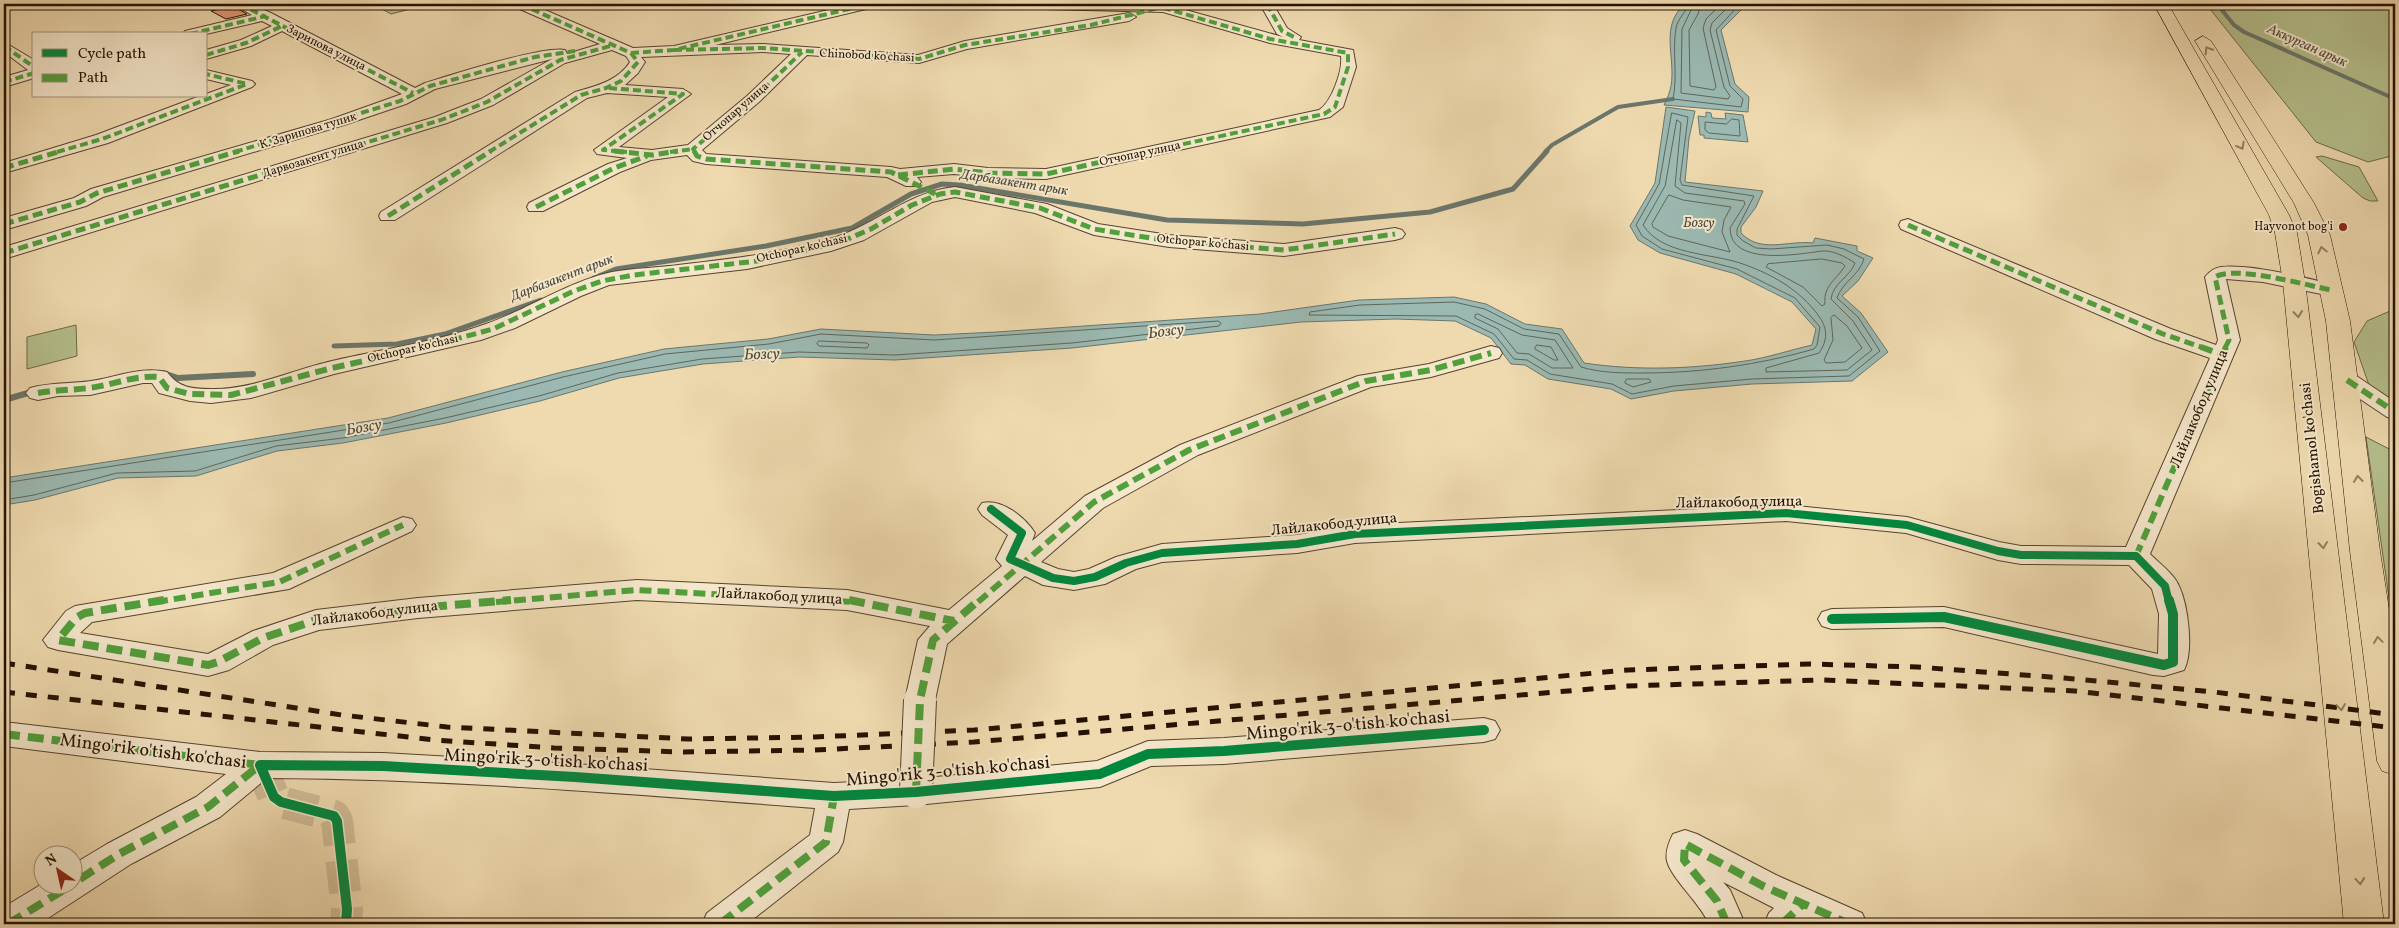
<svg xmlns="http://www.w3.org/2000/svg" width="2399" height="928" viewBox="0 0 2399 928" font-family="Vollkorn,serif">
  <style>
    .green { fill: #b5c08d; stroke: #6c6946 }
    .water { fill: #9bb9b2; stroke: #6b766b }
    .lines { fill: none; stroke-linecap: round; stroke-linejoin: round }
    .shore { stroke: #606659; stroke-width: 1 }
    .stream-far2 { stroke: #6b766b; stroke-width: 4 }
    .stream-far1 { stroke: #6b766b; stroke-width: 5 }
    .stream { stroke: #6b766b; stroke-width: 6 }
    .building { fill: #e2987a; stroke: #241200 }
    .minor-tunnel { stroke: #d1bc95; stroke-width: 32; stroke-dasharray: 32 16; stroke-linecap: butt }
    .minor-casing { stroke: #57442c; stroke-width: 2 }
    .major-casing { stroke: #241200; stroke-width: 1 }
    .minor { fill: #f5e7cb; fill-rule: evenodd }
    .major { fill: #efdaaf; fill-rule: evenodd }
    .rail { stroke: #241200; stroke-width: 5; stroke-dasharray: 11 11; stroke-linecap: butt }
    .minor-bridge-casing { stroke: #57442c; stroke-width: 34; stroke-linecap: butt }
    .minor-bridge { stroke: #f5e7cb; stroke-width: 32 }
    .quiet-far3 { stroke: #50a03c; stroke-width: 4; stroke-dasharray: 8 4; stroke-linecap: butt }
    .quiet-far2 { stroke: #50a03c; stroke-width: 5; stroke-dasharray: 10 5; stroke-linecap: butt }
    .quiet-far1 { stroke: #50a03c; stroke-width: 6; stroke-dasharray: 12 6; stroke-linecap: butt }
    .quiet { stroke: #50a03c; stroke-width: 8; stroke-dasharray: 16 8; stroke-linecap: butt }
    .cycleway-far1-casing { stroke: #f5e7cb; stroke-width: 11 }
    .cycleway-casing { stroke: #f5e7cb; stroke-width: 13 }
    .cycleway-far1 { stroke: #00873e; stroke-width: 8 }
    .cycleway { stroke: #00873e; stroke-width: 10 }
    .oneway { stroke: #948060 }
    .poi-dot { fill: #8f2418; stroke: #f5e7cb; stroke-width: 2 }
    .labels { text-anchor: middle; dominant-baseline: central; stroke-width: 4; stroke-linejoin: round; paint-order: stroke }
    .far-street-label { font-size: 12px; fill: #241200; stroke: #f5e7cb }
    .far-poi-label { font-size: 12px; fill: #241200; stroke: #f5e7cb; text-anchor: end }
    .far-water-label { font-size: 14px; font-style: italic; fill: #4e4c3e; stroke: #f5e7cb }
    .street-label { font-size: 15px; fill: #241200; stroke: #f5e7cb }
    .water-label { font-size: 16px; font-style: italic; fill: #4e4c3e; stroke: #f5e7cb }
    .near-street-label { font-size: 18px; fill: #241200; stroke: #f5e7cb }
  </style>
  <rect width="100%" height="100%" fill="#efdaaf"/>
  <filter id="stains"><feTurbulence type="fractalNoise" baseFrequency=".004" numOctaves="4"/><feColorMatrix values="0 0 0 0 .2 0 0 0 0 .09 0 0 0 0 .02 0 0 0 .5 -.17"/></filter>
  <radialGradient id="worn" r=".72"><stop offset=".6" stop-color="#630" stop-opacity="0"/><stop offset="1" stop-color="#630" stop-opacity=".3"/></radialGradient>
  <path class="green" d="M399 4H430L391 14 380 8Z
    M2206 4H2395V155L2368 162 2316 142Z
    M2322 156 2359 167 2378 201H2370L2363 198 2316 157Z
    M2390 311 2395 313V405L2370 388 2354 342 2367 321Z
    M76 325 77 356 27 369V337Z
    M2366 437 2395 452V640Z"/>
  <path class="water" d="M1685 4H1776L1745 6 1721 30 1735 84 1749 97 1748 112 1664 105C1667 99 1670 92 1671 86 1676 57 1659 26 1685 4Z
    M1666 107 1695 111 1689 138 1685 182 1763 191 1756 207 1741 227V233C1761 254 1788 240 1813 243L1815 238 1857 246V251L1873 258 1858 281 1842 296 1861 313 1888 352 1852 381 1752 384 1674 391 1631 399 1611 389 1548 379 1525 365 1511 364 1491 338 1455 321 1396 319 1301 322 1072 348 895 360 799 357 703 364 619 378 540 401 446 423 343 443 277 451 196 476 118 478 35 500 4 505V478L388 418 562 372 664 349 768 339 821 329 934 335 996 332 1260 314 1359 300 1454 297 1486 304 1525 324 1562 329 1584 363C1638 371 1692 369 1745 361 1767 358 1790 350 1812 345L1816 329 1792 302 1736 274 1660 253 1638 240 1630 226 1655 183Z
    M1706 112 1711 113 1712 118 1726 119 1725 113 1743 115 1748 142 1704 138V135H1700L1698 116 1706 117Z"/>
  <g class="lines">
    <path class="shore" d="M1688 4C1686 13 1678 18 1676 28 1672 51 1678 75 1673 99L1741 107 1743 99 1730 86 1716 30 1740 4
      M1694 4 1682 29 1681 93 1728 99 1730 96 1724 87 1710 30 1712 23 1731 4
      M1701 4 1698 14 1689 30 1690 86 1714 90 1716 87 1703 28 1706 19 1721 4
      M1672 113 1688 117 1680 180 1682 185 1754 196 1737 229V235L1743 241 1756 248 1771 249 1827 245 1844 249 1864 259C1859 276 1842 282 1837 298L1858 317 1880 351 1849 376 1752 379 1674 386 1632 394 1612 384 1550 374 1527 360 1514 359 1494 334 1456 316 1309 315 1310 312 1360 305 1454 302 1485 309 1524 329 1559 334 1581 367C1601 373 1622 373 1642 373 1701 373 1758 365 1814 349L1817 345 1820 327 1795 298 1737 269 1662 249 1642 236 1636 225 1659 184Z
      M1732 119 1739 120 1740 136 1709 133 1705 130V122L1726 124Z
      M1677 120 1681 123 1675 186 1685 193 1744 201 1745 204 1730 228C1730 267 1799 254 1822 251 1833 250 1846 257 1855 263 1850 277 1833 283 1831 299L1853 321 1872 350 1847 370 1766 372V368L1819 353C1828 340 1828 328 1818 315 1799 289 1770 273 1740 263 1710 253 1662 255 1643 225L1665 186Z
      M1669 195 1683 200 1731 207 1724 220 1722 232 1730 252 1668 236 1653 227 1652 224Z
      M1822 259 1842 263 1845 266C1836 280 1823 286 1825 304L1822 306 1803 287 1766 267 1768 264Z
      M1478 314 1522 335 1555 340 1573 368H1552L1529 354 1517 353 1498 329 1475 318V315Z
      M1834 315 1847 326 1862 348 1845 362 1826 363 1824 360 1833 340 1831 318Z
      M819 341 867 343 869 345 867 348 819 346 817 344Z
      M1537 345 1551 347 1558 360H1554L1535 349Z
      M1627 379H1649L1651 382 1633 387 1625 383Z
      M4 483 389 423 563 377 665 354 769 344 821 334 934 340 1218 321 1221 323 1219 326 1072 343 895 355 799 352 702 359 618 373 539 396 445 418 343 438 276 446 195 471 117 473 34 495 4 500"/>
    <path class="stream-far2" d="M2217 4 2234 25 2244 32 2395 99
      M1545 152 1552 145 1618 107 1673 99"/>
    <path class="stream-far1" d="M594 278 616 269 766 246 852 228 911 194 942 184 960 185 1167 220 1303 224 1430 212 1513 189 1547 151
      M334 346 397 344 445 334 541 300"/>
    <path class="stream" d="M163 373 178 378 253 374
      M4 400 35 391"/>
  </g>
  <path class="building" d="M233 6 247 14 226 19 211 11Z"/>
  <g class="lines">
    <path class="minor-tunnel" d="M260 765 274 797 281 802 334 816 337 821 347 909 346 924"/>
    <defs>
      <path id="minor" d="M233 4H250L271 13 415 88 425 83C451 75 544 45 565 50L567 54 600 44 515 7 514 4H531L633 48 674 46 854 4H888L881 8 866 9 715 45 763 44 918 55 965 41 1129 13 1136 17 1129 21 967 49 919 63 807 55 759 102 702 150 706 154 891 167 900 169 954 164 988 168 1046 169 1319 110C1331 103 1343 71 1341 56L1270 43 1163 12 1007 8 1001 4H1164L1283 37 1277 34 1260 4H1273L1287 28 1301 37 1299 40 1353 50 1356 67 1343 107 1330 117 1046 179 988 178 954 174 917 177 921 182 918 186H906L887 177 706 164 693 161 687 155 651 160 620 172 543 211H529L527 207 529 203 608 164 627 158 597 154 594 150 668 97 607 93 587 98 395 220H381L379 216 381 212 575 92C596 86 618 81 630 62L626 56 612 50 565 63 493 105 447 123 4 259V247L435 117 481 99 552 59 435 89 406 104 344 125 103 197 86 206 4 230V218L74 198 91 189 332 119 402 94 282 31 251 46 206 59V50L241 40 272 26 262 21 206 34H183L185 31 252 15ZM763 52 791 54 747 96 688 145 652 150 619 147 691 94 683 89 625 85 638 73 645 62 641 57Z
        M4 42 34 60V78L4 87V77L28 70 4 52Z
        M206 70 252 81 255 84 252 87 108 143 4 173V163L96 135 200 96H206V94L231 85 206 79Z
        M955 187 1047 204 1098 224 1169 235 1284 244 1395 228 1402 230 1405 234 1402 238 1395 240 1284 256 1169 247 1094 235 1035 213 955 197 932 202 864 240 831 251 747 269 609 285 581 296 515 328 481 340 334 374 251 398 211 403 190 401 159 393 152 383H143L90 395 58 396 38 400 30 398 26 393 30 388C52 382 70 384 91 381 117 377 141 366 167 372 179 388 192 389 211 389 252 390 292 370 332 361 383 349 436 342 486 324 529 309 567 282 612 272 634 268 656 268 678 265 731 259 783 253 833 238 878 224 907 192 955 187Z
        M1908 219 2171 329 2216 345 2218 340 2205 277C2209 272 2214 268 2221 267 2251 264 2308 278 2338 286L2341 290 2338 294 2331 296 2263 282 2226 279 2240 340 2150 554C2160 564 2174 574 2179 586 2188 605 2194 651 2184 670L2164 676 2153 675 1944 627 1832 629 1822 626 1818 619 1822 612 1832 609 1944 607 2158 654 2159 614 2152 589 2129 565 2021 564 1998 560 1906 533 1786 521 1355 543 1297 553 1162 562 1136 569 1105 584 1074 590 1043 585 1025 576 947 644 935 700 931 708 920 712 909 708 905 700 918 640 930 626 847 610 637 600 418 618 319 630 273 645 229 670 208 676 58 650 48 647 43 640 66 611 75 606 273 573 403 517 412 519 416 525 412 531 289 589 92 622 80 633 208 654 253 631 316 610 418 598 637 580 847 590 949 610 1002 566 996 559 1008 535 982 515 978 509 982 503C1001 498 1025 517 1035 533L1032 541 1085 496 1180 445 1358 376 1429 364 1491 346 1499 348 1502 353 1499 358 1431 377 1371 387 1198 455 1103 508 1041 562 1058 569 1074 572 1089 569 1116 557 1162 544 1297 535 1355 525 1786 505 1907 517 1999 542 2021 546 2126 547 2210 358 2155 339 1901 229 1899 225 1901 221Z
        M2347 373 2355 375 2395 402V419L2387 417 2339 385 2336 380 2339 375Z
        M1484 718 1495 721 1500 730 1495 739 1484 742 1224 764 1151 766 1100 787 916 805 849 809 843 842 838 852 747 924H702L707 913 810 835 815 808C632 794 450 779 267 778L220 817 131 864 39 924H4V907L42 884 72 886V865L107 844 196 797 226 774 4 746V722L260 752 383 753 575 764 834 783 916 779 1097 761 1148 741 1224 738Z
        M1685 830 1697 834 1776 875 1862 913 1867 924H1764L1769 913 1774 908 1723 882 1730 890 1745 924H1709C1700 903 1671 878 1667 861 1665 852 1669 842 1673 834Z"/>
      <path id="major" d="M2154 4H2168L2289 215 2297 233 2305 282 2384 924H2344L2283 282 2275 233 2269 215Z
        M2203 36 2211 41 2314 203 2330 235 2350 321 2380 551 2395 648V775L2382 771 2377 761 2350 551 2326 321 2308 235 2294 203 2195 41Z"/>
    </defs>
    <use href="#minor" class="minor-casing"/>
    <use href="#major" class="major-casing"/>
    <use href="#minor" class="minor"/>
    <use href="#major" class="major"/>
    <path class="rail" d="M4 663 342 715 447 727 688 739 815 737 974 730 1628 670 1810 664 1917 667 2064 678 2214 692 2395 715
      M4 692 435 740 554 748 684 752 815 750 974 742 1626 686 1822 680 2075 691 2395 728"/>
    <defs>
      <path id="minor-bridge" d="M916 792 920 700"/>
    </defs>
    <use href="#minor-bridge" class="minor-bridge-casing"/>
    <use href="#minor-bridge" class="minor-bridge"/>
    <path class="quiet-far3" d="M240 4 413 93
      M1007 4 1164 8 1270 39 1348 53V67L1335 107 1324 114 1146 152
      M1267 4 1282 31 1294 37
      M190 34 266 16
      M4 46 34 67
      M674 50 763 48 919 59 965 45 1091 25 1174 4
      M631 53 674 50 866 5 881 4
      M206 55 246 43 282 26
      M4 82 34 73
      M609 88 683 94 603 150 627 152
      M57 152 102 139 247 84 206 74
      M235 152 400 101 430 86 535 57 575 51
      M335 152 441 120 487 102 560 60 614 45
      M489 152 581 95 606 88 621 81 638 62 631 53 520 4
      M670 152 693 149
      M695 152 693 149 753 99 802 52"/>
    <path class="quiet-far2" d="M614 151 652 155 678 151
      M694 151 697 156 706 159 891 172 935 194
      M4 168 61 151
      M898 175 954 169 988 173 1046 174 1152 151
      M536 207 614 168 647 156
      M388 216 491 151
      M4 224 80 202 97 193 239 151
      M1908 225 2163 334 2204 348
      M4 253 339 151
      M423 348 493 329 574 291 602 281 634 275 766 260 843 241 871 229 912 205 940 194 955 192 1040 208 1094 229 1169 241 1284 250 1395 234
      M2225 348 2229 340 2215 277C2235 265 2306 285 2331 290"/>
    <path class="quiet-far1" d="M2201 347 2223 355
      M2347 380 2395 412
      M38 393C55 390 72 390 89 388 113 385 134 375 159 377L167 388 190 394 231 395 332 368 428 347
      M2136 556 2226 347
      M156 602 279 582 403 525
      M496 602 637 590 855 602
      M978 602 1094 502 1189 450 1366 381 1431 370 1491 353"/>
    <path class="quiet" d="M164 600 85 613 76 618 58 640 208 665 218 662 263 638 316 620 418 608 511 600
      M849 600 954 621
      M4 734 260 765 208 807 119 854 72 884
      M916 792 920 700 933 640 979 600
      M8 924 70 886
      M720 924 826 842 834 796
      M1727 924 1717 901 1684 860 1685 844 1763 886 1849 924
      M1782 924 1804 903"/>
    <defs>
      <path id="cycleway-far1" d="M991 509 1022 533 1010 559 1053 578 1074 581 1095 577 1126 563 1162 553 1297 544 1355 534 1786 513 1907 525 1998 551 2021 555 2136 556 2165 586 2169 602"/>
      <path id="cycleway" d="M1832 619 1944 617 2164 665 2173 662V614L2169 600
        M346 924 347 909 337 821 334 816 281 802 274 797 260 765 383 766 575 777 834 796 916 792 1100 774 1148 754 1224 751 1484 730"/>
    </defs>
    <use href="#cycleway-far1" class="cycleway-far1-casing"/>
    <use href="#cycleway" class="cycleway-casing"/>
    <use href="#cycleway-far1" class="cycleway-far1"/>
    <use href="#cycleway" class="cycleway"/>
  </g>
  <defs><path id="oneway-chevron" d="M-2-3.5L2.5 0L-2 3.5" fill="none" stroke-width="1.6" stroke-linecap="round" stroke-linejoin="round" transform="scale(1.25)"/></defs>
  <g class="oneway">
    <use href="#oneway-chevron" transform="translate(2208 50) rotate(-122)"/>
    <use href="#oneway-chevron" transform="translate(2241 146) rotate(61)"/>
    <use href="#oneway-chevron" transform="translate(2322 250) rotate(-103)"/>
    <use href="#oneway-chevron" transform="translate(2298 314) rotate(84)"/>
    <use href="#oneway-chevron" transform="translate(2358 479) rotate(-96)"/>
    <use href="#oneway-chevron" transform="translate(2323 545) rotate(84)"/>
    <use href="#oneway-chevron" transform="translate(2378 640) rotate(-98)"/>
    <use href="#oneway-chevron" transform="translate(2341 707) rotate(84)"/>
    <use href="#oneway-chevron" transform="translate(2360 881) rotate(85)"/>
  </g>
  <circle class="poi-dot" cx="2343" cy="227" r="5"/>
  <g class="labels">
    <g class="far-street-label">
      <text transform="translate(326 48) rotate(27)">Зарипова улица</text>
      <text transform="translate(867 56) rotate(3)">Chinobod ko'chasi</text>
      <text transform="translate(736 112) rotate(-41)">Отчопар улица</text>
      <text transform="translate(308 131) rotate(-17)">К. Зарипова тупик</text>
      <text transform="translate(1140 154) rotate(-12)">Отчопар улица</text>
      <text transform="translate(313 159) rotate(-17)">Дарвозакент улица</text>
      <text transform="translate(1203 243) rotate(5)">Otchopar ko'chasi</text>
      <text transform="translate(802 249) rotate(-13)">Otchopar ko'chasi</text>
      <text transform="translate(413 349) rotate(-13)">Otchopar ko'chasi</text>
    </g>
    <g class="far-poi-label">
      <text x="2333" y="227">Hayvonot bog'i</text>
    </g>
    <g class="far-water-label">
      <text transform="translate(2307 46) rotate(24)">Аккурган арык</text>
      <text transform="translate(1014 183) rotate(9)">Дарбазакент арык</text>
      <text x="1699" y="223">Бозсу</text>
      <text transform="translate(562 278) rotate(-21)">Дарбазакент арык</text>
    </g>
    <g class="street-label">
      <text transform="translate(2200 409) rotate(-67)">Лайлакобод улица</text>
      <text transform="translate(2313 448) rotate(-96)">Bogishamol ko'chasi</text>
      <text transform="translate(1739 503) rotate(-1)">Лайлакобод улица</text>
      <text transform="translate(1334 525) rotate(-6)">Лайлакобод улица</text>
      <text transform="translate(779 597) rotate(3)">Лайлакобод улица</text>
      <text transform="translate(375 614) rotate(-7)">Лайлакобод улица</text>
    </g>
    <g class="water-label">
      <text transform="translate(1166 332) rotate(-7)">Бозсу</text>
      <text transform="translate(762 355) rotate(-2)">Бозсу</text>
      <text transform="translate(364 428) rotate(-10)">Бозсу</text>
    </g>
    <g class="near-street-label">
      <text transform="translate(1348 726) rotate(-5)">Mingo'rik 3-o'tish ko'chasi</text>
      <text transform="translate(153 752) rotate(7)">Mingo'rik o'tish ko'chasi</text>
      <text transform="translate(546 761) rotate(3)">Mingo'rik 3-o'tish ko'chasi</text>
      <text transform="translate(948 772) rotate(-5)">Mingo'rik 3-o'tish ko'chasi</text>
    </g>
  </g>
  <rect width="2399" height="928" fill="none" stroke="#efdaaf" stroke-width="20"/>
  <rect x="5" y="5" width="2389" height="918" fill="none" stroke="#241200" stroke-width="2.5"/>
  <rect x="10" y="10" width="2379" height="908" fill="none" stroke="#241200"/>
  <rect x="32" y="32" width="175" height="65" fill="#f5e7cb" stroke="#a1927a"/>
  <rect x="42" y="49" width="25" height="8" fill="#00873e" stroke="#a1927a"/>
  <text x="78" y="58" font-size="15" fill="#241200">Cycle path</text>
  <rect x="42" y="74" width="25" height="8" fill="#50a03c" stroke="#a1927a"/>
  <text x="78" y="82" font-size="15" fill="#241200">Path</text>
  <g transform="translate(58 870) rotate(326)"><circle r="24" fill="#f5e7cb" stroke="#a1927a"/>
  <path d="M0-4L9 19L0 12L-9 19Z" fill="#8f2418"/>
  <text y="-8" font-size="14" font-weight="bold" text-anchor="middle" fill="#241200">N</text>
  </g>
  <rect width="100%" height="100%" filter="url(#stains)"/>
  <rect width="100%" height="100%" fill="url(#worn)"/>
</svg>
